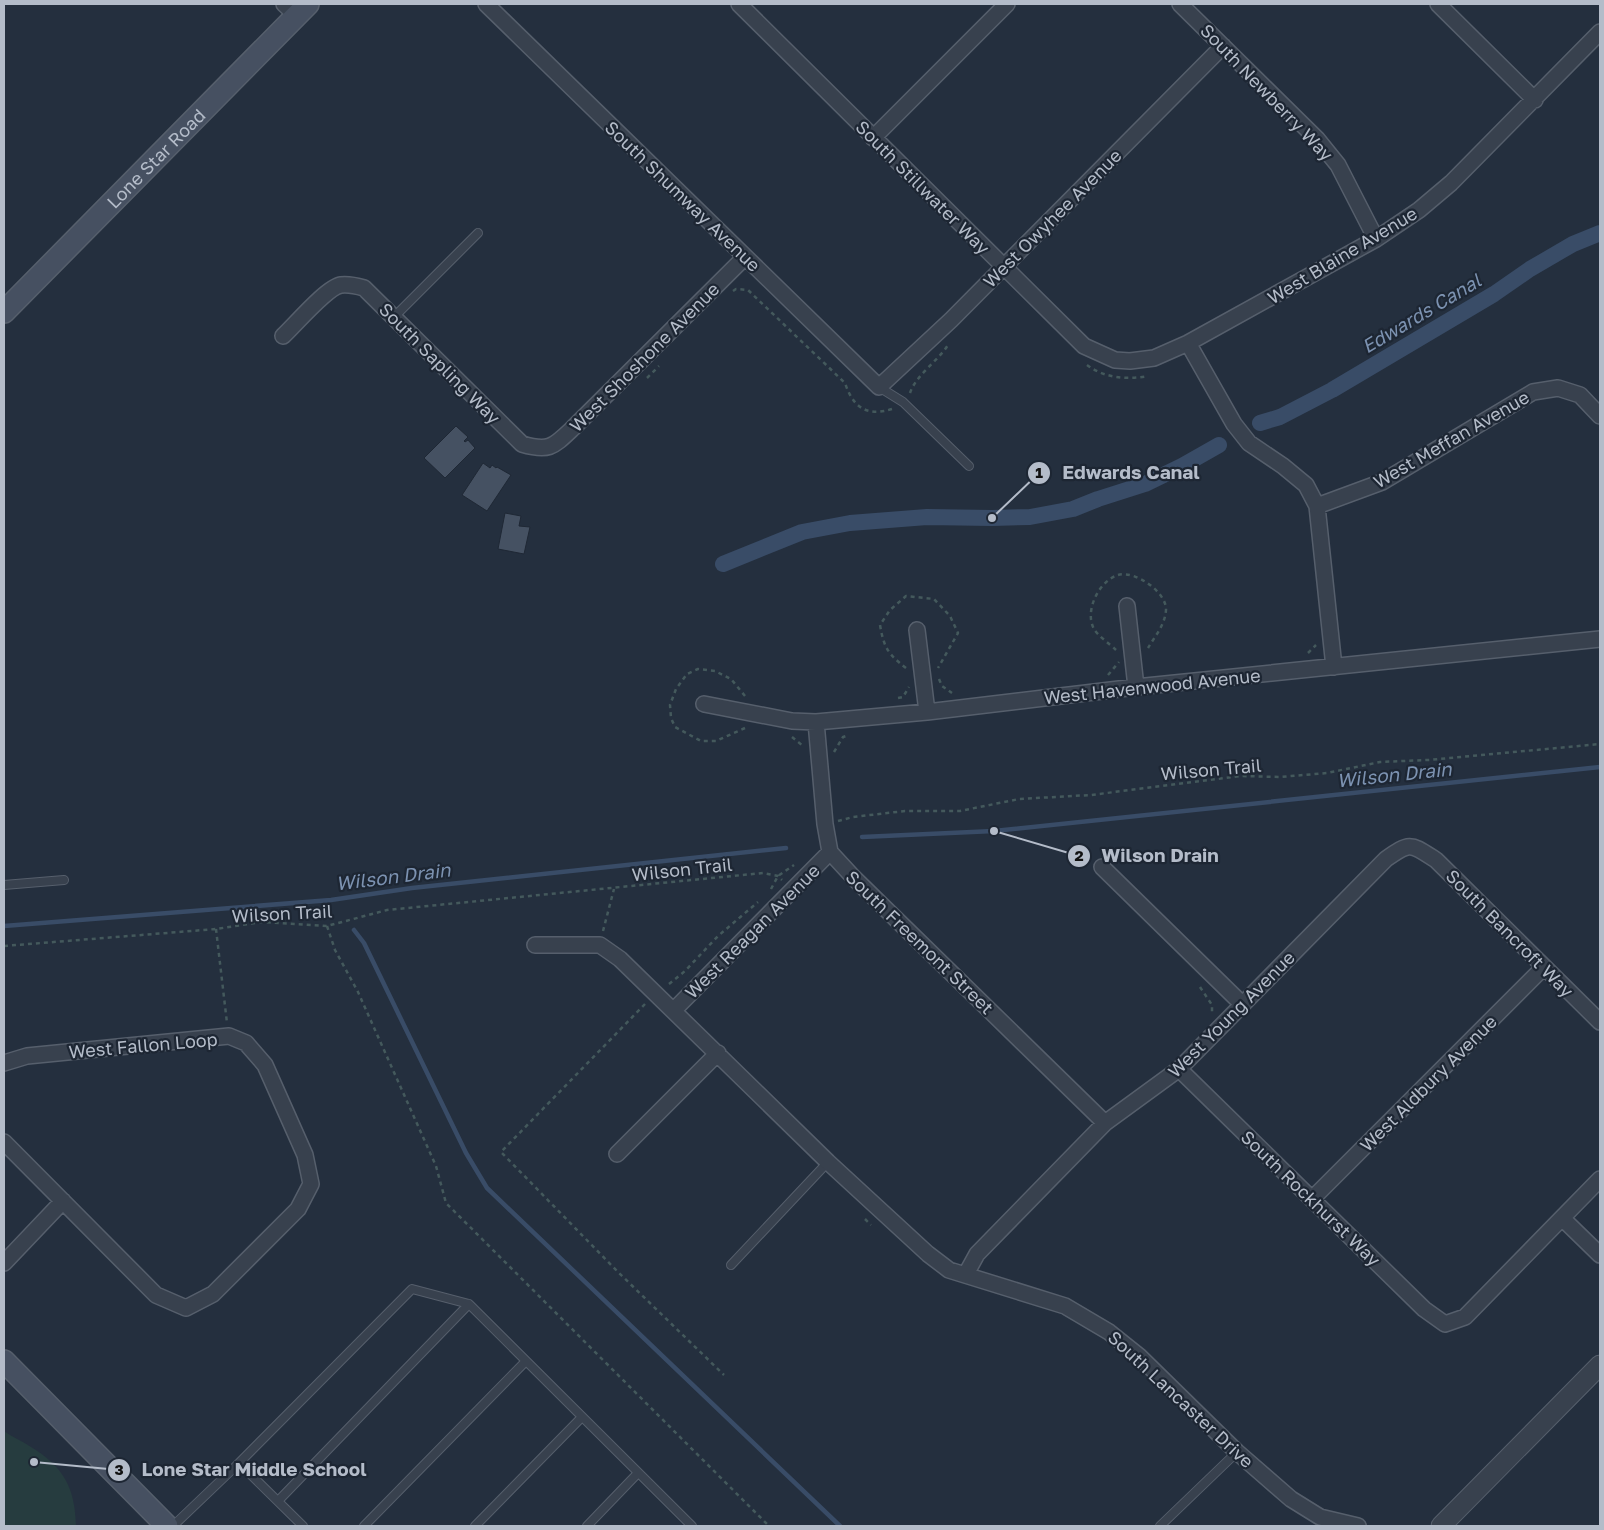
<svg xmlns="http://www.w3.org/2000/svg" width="1604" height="1530" viewBox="0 0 1604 1530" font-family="'Golos Text',sans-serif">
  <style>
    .park { fill: #263c3f }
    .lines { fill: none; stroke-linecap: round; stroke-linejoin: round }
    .stream { stroke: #394c67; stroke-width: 4.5 }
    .canal { stroke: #394c67; stroke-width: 16 }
    .building { fill: #455162; stroke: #1f2835 }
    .service-casing { stroke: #565f6c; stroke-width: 10 }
    .minor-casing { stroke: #565f6c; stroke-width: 18 }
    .tertiary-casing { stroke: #565f6c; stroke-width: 21 }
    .secondary-casing { stroke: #565f6c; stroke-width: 24 }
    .path { stroke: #44595c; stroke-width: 2.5; stroke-dasharray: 4 4; stroke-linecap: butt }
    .service { stroke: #38414e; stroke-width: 8 }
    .minor { stroke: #38414e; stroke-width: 15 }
    .tertiary { stroke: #38414e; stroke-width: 19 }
    .secondary { stroke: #465061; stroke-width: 21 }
    .labels { text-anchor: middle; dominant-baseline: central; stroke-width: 4.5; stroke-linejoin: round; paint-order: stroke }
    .street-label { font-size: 18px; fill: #b4bcc9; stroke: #1d2633 }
    .water-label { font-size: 19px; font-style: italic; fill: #7c92b1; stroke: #1d2633 }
    .leader { fill: none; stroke: #b4bcc9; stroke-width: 2 }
    .callout-dot { fill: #b4bcc9; stroke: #1d2633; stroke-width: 2 }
    .mark-label { font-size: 15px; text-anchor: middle; font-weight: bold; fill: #111 }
    .callout-label { font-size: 19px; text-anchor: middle; font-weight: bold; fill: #b4bcc9; stroke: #1d2633; stroke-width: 4.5; stroke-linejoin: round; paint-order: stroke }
  </style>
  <rect width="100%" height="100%" fill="#242f3e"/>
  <path class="park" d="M4 1431C12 1437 22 1441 31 1447 64 1467 75 1488 76 1526H4Z"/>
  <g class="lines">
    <path class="stream" d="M862 837 994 831 1600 767
      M4 926 331 900 412 888 786 848
      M354 930 364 943 466 1153 487 1188 840 1526"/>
    <path class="canal" d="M1260 423 1280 417 1332 390 1494 294 1530 269 1573 244 1600 233
      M723 564 802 532 850 523 927 517 992 518 1030 517 1073 509 1098 499 1145 484 1182 466 1219 445"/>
  </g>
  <path class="building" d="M456 426 468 437 464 441 465 442 468 440 475 448 445 478 424 458Z
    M483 463 490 468 492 465 496 468 497 467 511 475 487 511 462 495Z
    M505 513 521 516 519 526 530 527 524 554 498 549Z"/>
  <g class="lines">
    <defs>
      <path id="service" d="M394 317 478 233
        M879 387 903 402 969 466
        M4 885 64 880
        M731 1265 828 1162
        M278 1501 469 1304
        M173 1526 239 1463
        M303 1526 239 1463 412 1289 469 1304 692 1526
        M364 1526 526 1361
        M475 1526 582 1417
        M587 1526 638 1473
        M1160 1526 1237 1452"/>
      <path id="minor" d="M284 4 297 16
        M486 4 879 387 951 320 1223 46
        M739 4 1084 346 1115 360 1130 361 1154 358 1188 343 1376 239 1419 210 1451 183 1600 32
        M1180 4 1317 139 1338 165 1376 239
        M1438 4 1535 100
        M873 138 1007 4
        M283 336C295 325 327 287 341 285 350 284 357 286 364 288L522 444C549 452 553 447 573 428L745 257
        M1188 343 1234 424 1249 443 1283 466 1306 485 1317 506 1334 667
        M1317 506 1382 482 1533 392 1558 388 1580 395 1600 416
        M1127 606 1136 687
        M917 630 927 712
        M704 704 792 721 816 722 927 712 1136 687 1600 639
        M816 722 825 824 830 852 854 878 1105 1123
        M1102 867 1242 1004
        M535 945H600L620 959 828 1162 928 1254 949 1270 1065 1306 1109 1332 1139 1356 1237 1452 1291 1499 1320 1517 1358 1526
        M674 1010 830 852
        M4 1063 27 1056 229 1036 246 1043 265 1065 305 1155 311 1184 298 1209 213 1294 186 1308 156 1295 4 1142
        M1179 1069 1424 1309 1445 1324 1465 1317 1600 1179
        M617 1154 718 1053
        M1312 1199 1544 967
        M1562 1218 1600 1255
        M4 1263 63 1201
        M966 1274 977 1254 1105 1123 1179 1069 1386 859C1411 841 1411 844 1436 860L1600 1022"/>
      <path id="tertiary" d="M1441 1526 1600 1365"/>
      <g id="secondary">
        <path id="s1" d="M4 312 308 4"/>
        <path d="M4 1361 167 1526"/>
      </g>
    </defs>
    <use href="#service" class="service-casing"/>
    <use href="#minor" class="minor-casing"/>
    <use href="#tertiary" class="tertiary-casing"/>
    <use href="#secondary" class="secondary-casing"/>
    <path class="path" d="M733 291 736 289 748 290 845 383C853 407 866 417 892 409
      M1087 365C1104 378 1127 380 1148 376
      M647 378 659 366
      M910 393C916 375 938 361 948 345
      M1116 650C1111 645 1097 635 1094 629 1084 611 1099 581 1118 575 1136 570 1167 593 1166 610 1165 625 1155 636 1148 648
      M1308 653 1316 645
      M906 668C888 654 884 648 880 625L890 610 906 596 934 599 950 616 958 633 938 668
      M1108 675 1119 662
      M939 679 942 686 952 693
      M745 696 731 679 715 671 698 669 687 674 676 689 670 705 671 718 675 727 701 741H716L745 728
      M898 698 903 697 909 687
      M792 737 803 746
      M834 752 843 737 849 735
      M838 821 853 817 905 811H960L1019 799 1091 795 1240 776 1280 777 1327 773 1380 762 1428 760 1600 744
      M771 889 778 876 794 865
      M327 926 335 950 358 992 436 1166 446 1203 769 1526
      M216 929 227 1023
      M603 931 614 889
      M4 946 216 929 261 922 327 926 387 910 763 873 778 876 782 880
      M669 984 685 971 718 936 758 902
      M1200 987 1212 1005V1013
      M645 1004 501 1152 618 1272 724 1375
      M865 1219 871 1225"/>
    <use href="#service" class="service"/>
    <use href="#minor" class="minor"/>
    <use href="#tertiary" class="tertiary"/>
    <use href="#secondary" class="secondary"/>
  </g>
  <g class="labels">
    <g class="street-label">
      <text transform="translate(1267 92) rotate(46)">South Newberry Way</text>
      <text stroke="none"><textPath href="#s1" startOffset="216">Lone Star Road</textPath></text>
      <text transform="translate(923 187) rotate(45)">South Stillwater Way</text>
      <text transform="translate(683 196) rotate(44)">South Shumway Avenue</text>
      <text transform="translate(1052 218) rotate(-45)">West Owyhee Avenue</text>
      <text transform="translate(1342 255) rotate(-31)">West Blaine Avenue</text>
      <text transform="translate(644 357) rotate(-45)">West Shoshone Avenue</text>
      <text transform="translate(440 363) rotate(45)">South Sapling Way</text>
      <text transform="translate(1451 439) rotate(-30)">West Meffan Avenue</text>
      <text transform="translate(1152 686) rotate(-6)">West Havenwood Avenue</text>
      <text transform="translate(1211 769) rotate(-5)">Wilson Trail</text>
      <text transform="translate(682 869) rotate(-6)">Wilson Trail</text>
      <text transform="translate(282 913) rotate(-3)">Wilson Trail</text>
      <text transform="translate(752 931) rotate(-45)">West Reagan Avenue</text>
      <text transform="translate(1510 933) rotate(45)">South Bancroft Way</text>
      <text transform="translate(920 942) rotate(44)">South Freemont Street</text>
      <text transform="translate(1231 1014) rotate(-45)">West Young Avenue</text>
      <text transform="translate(143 1045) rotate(-5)">West Fallon Loop</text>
      <text transform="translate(1428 1083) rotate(-45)">West Aldbury Avenue</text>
      <text transform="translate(1311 1198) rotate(44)">South Rockhurst Way</text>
      <text transform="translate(1181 1399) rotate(43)">South Lancaster Drive</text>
    </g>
    <g class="water-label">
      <text transform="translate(1421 313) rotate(-31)">Edwards Canal</text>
      <text transform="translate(1394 774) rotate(-6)">Wilson Drain</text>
      <text transform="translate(393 876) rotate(-7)">Wilson Drain</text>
    </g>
  </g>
  <path class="leader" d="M992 518L1039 473M994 831L1079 856M34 1462L119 1470"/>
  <g class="callout-dot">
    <circle cx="992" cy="518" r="5"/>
    <circle cx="994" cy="831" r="5"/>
    <circle cx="34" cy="1462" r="5"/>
    <circle cx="1039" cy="473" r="12"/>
    <circle cx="1079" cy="856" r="12"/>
    <circle cx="119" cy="1470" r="12"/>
  </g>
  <g class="mark-label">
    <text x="1039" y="478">1</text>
    <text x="1079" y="861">2</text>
    <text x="119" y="1475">3</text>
  </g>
  <g class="callout-label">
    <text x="1131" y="479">Edwards Canal</text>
    <text x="1160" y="862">Wilson Drain</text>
    <text x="254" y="1476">Lone Star Middle School</text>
  </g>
  <rect width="1604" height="1530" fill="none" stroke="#b4bcc9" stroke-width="10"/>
</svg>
